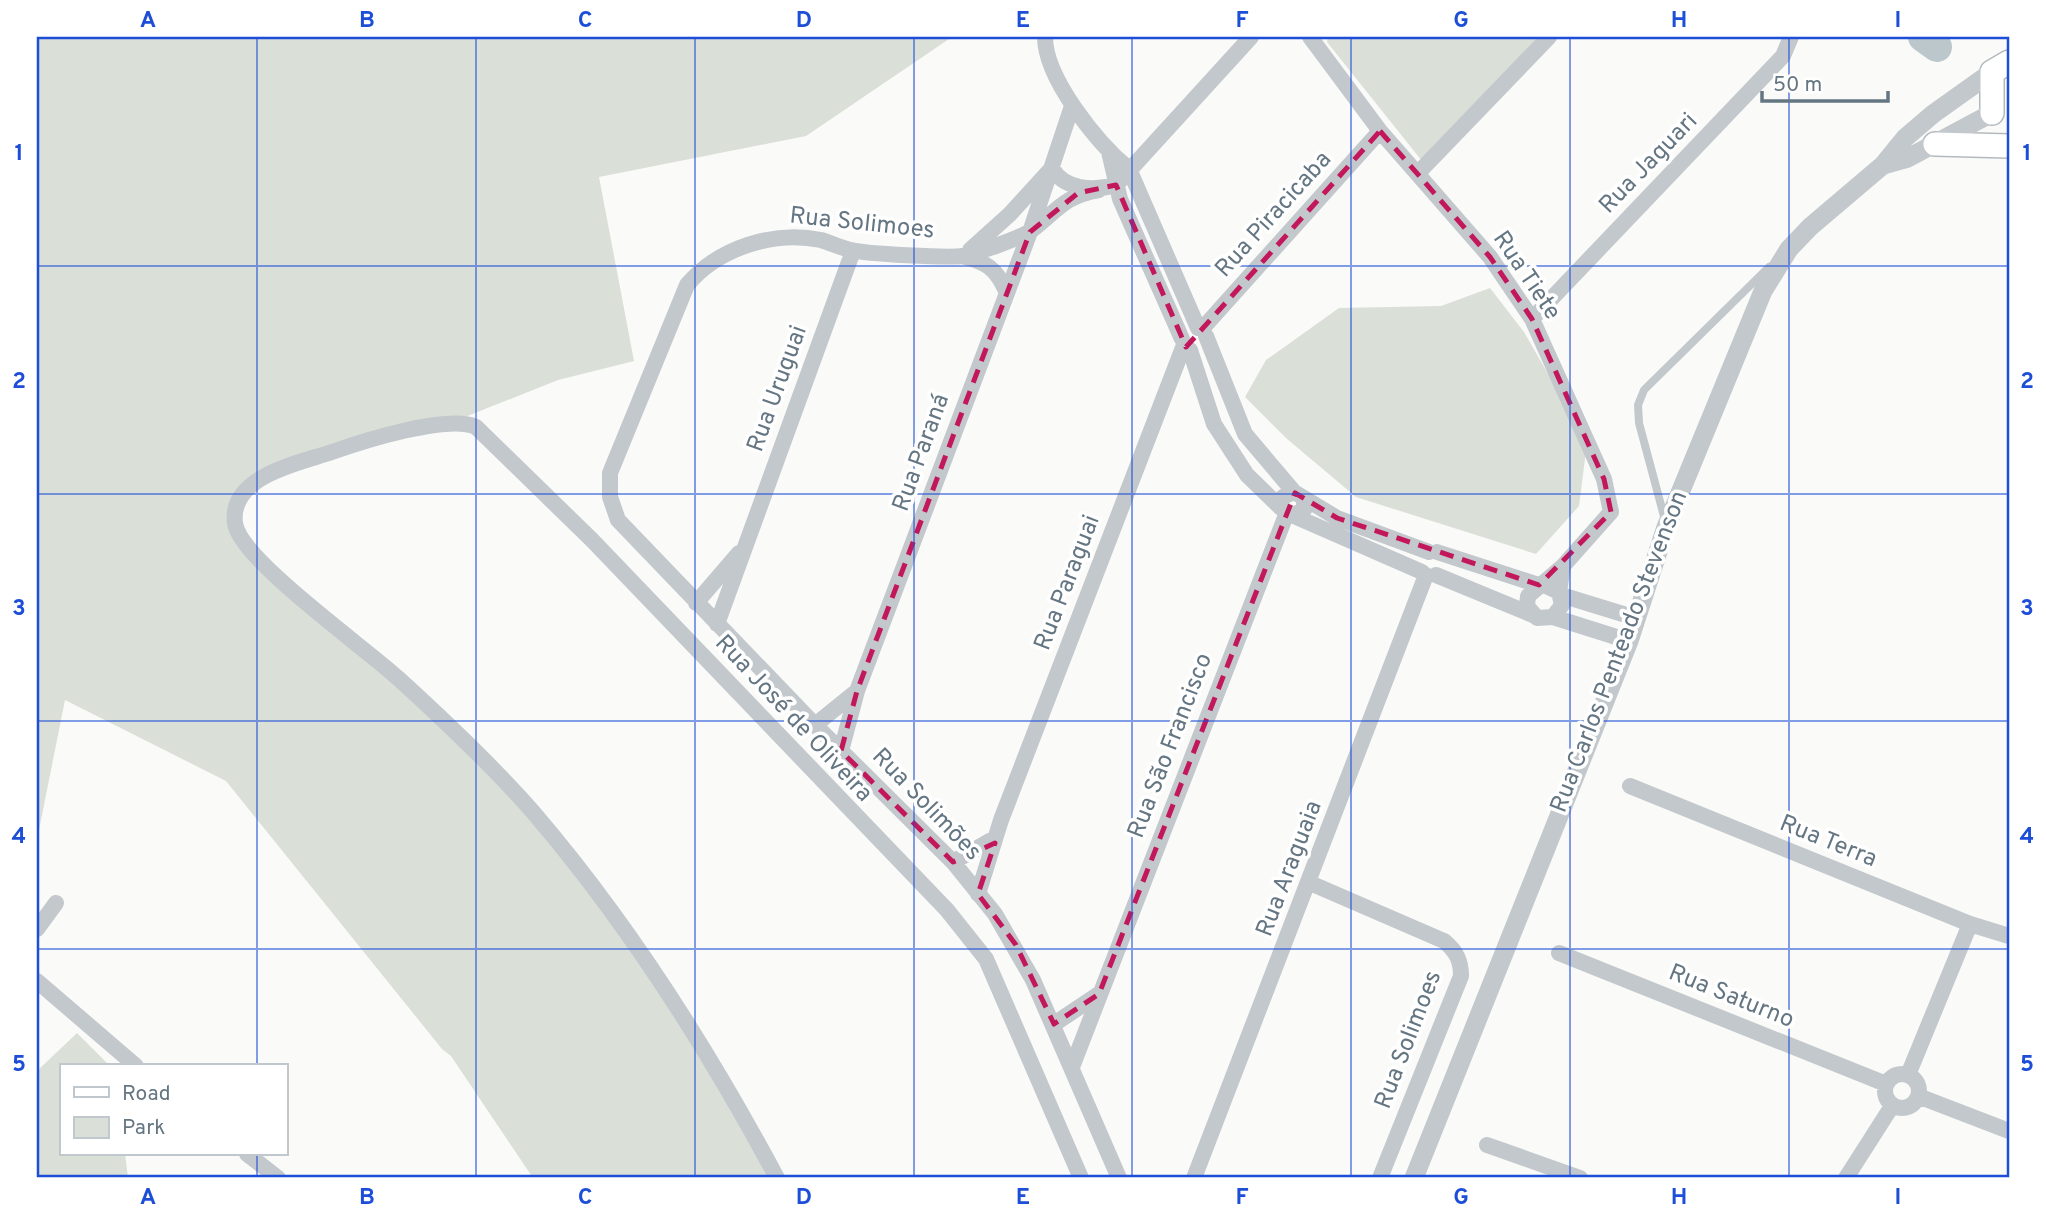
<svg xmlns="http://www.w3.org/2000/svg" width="2046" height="1215" viewBox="0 0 2046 1215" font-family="Overpass,sans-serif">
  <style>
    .green { fill: #dadfd7 }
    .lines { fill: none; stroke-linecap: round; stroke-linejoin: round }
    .river { stroke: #bbc7cb; stroke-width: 30 }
    .secondary-casing { stroke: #b3babf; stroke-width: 26 }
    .service { stroke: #c3c8cc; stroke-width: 8 }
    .minor { stroke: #c3c8cc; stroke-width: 16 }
    .tertiary { stroke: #c3c8cc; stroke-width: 19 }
    .secondary { stroke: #fff; stroke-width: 23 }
    .marked { fill: none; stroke: #c2185b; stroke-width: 5; stroke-dasharray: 14 9; stroke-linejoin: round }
    .grid { fill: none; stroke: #1d4ed8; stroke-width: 2; stroke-opacity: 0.55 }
    .labels { text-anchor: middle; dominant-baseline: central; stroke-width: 7; stroke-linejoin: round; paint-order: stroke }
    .street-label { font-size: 24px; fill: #657683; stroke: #fff }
    .neatline { fill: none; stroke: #1d4ed8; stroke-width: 2.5 }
    .grid-label { font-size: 23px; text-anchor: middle; font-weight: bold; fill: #1d4ed8 }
  </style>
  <rect width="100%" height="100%" fill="#fafaf8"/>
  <path class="green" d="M37 37H952L806 136 599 177 634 361 558 380 455 421 259 477 242 496 241 543 477 754 601 899 777 1178H533L451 1056 442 1049 226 781 65 700 37 840Z
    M1328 37H1541L1422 161 1327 42Z
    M1490 288 1524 332 1555 386 1586 451 1579 506 1536 554 1356 497 1286 438 1245 397 1266 360 1339 308 1441 306Z
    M77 1033 110 1066H61V1154H125L128 1178H37V1071Z"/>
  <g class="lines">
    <path class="river" d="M1923 37 1937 47"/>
    <defs>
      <path id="secondary" d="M1992 113V72L2009 62
        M1935 144 2009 146"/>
    </defs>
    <use href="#secondary" class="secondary-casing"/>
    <path class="service" d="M1665 520 1639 423 1638 405 1644 390 1769 267"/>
    <path class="minor" d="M1045 37C1045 78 1097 143 1129 169L1198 328
      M1310 37 1380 131 1490 257 1532 319 1604 479 1611 512 1563 566
      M1109 152 1120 199 1182 339
      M1419 172 1549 37
      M1099 190C1064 196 1058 210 1032 230 1021 238 977 253 963 256 947 258 867 254 851 250 841 248 831 243 821 240 774 230 718 248 687 285L610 473V497L618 520 815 725 953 862 995 914 1033 980 1119 1178
      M970 250 1010 214 1052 168C1064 190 1094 191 1116 185L1251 37
      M962 256C986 262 996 268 1006 291
      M1532 319 1783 56 1791 37
      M1202 329 1380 131
      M1206 336 1245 434 1294 492 1304 498V510L1290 516 1280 505 1283 497 1294 492
      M1190 350 1214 424 1247 475 1281 508
      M1304 498 1337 518 1429 552
      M1294 516 1422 572
      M1437 552 1539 585
      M1436 575 1533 615
      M1542 584 1559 592 1562 605 1553 617 1537 618 1527 606 1528 596 1563 566 1559 592
      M1561 595 1636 618
      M696 603 739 553
      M1553 617 1629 641
      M717 624 853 251
      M815 725 857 691
      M841 751 857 691 1030 232 1072 106
      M1630 786 1970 924 2009 936
      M953 862 995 838
      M1310 883 1444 941C1456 951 1461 960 1461 976L1380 1178
      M978 894 1001 820 1184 345
      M37 929 56 903
      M1559 953 1886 1084
      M37 981 136 1066
      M1054 1024 1099 994
      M1072 1067 1286 515
      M1885 1091a17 17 0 1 1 34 0a17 17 0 1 1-34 0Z
      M1908 1075 1970 924
      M1918 1096 2009 1131
      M1487 1145 1580 1178
      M247 1154 278 1178
      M777 1178C708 1049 629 924 533 812 492 765 445 721 399 679 367 649 239 559 235 523 229 476 299 463 332 452 363 441 448 414 476 427L592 540 947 910 986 959 1081 1178
      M1194 1178 1426 575
      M1846 1178 1892 1106"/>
    <path class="tertiary" d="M1883 165 1908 158 1992 113
      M1414 1178 1629 641 1666 527 1763 291 1789 249 1810 227 1883 165 1905 138 1933 114 1992 72"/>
    <use href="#secondary" class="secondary"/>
  </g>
  <path class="marked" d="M1380 131 1490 257 1532 319 1604 479 1611 512 1539 585 1337 518 1295 493 1099 994 1054 1024 1016 945 978 894 995 843 953 862 841 751 857 691 1030 232 1078 193 1116 185 1186 347Z"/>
  <path class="grid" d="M257 37V1066M476 37V1178M695 37V1178M914 37V1178M1132 37V1178M1351 37V1178M1570 37V1178M1789 37V1178M37 266H2009M37 494H2009M37 721H2009M37 949H2009M257 1154V1178"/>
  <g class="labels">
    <g class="street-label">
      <text transform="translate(1649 164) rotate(-46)">Rua Jaguari</text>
      <text transform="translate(1274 215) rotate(-48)">Rua Piracicaba</text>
      <text transform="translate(862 224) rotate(6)">Rua Solimoes</text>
      <text transform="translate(1526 276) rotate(56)">Rua Tiete</text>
      <text transform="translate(778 389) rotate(-70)">Rua Uruguai</text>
      <text transform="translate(922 453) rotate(-70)">Rua Paraná</text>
      <text transform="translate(1068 583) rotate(-69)">Rua Paraguai</text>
      <text transform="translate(1620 652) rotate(-69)">Rua Carlos Penteado Stevenson</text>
      <text transform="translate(793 719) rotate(47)">Rua José de Oliveira</text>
      <text transform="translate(1171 746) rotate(-69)">Rua São Francisco</text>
      <text transform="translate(926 805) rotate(46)">Rua Solimões</text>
      <text transform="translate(1828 842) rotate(22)">Rua Terra</text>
      <text transform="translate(1290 869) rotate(-69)">Rua Araguaia</text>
      <text transform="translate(1731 997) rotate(22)">Rua Saturno</text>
      <text transform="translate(1409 1040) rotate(-69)">Rua Solimoes</text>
    </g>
  </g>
  <rect width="2046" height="1215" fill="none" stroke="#ffffff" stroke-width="77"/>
  <rect x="60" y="1064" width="228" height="91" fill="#ffffff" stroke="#c1c8cd" stroke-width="2"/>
  <rect x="74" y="1087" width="35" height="10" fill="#ffffff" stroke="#c1c8cd" stroke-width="2"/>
  <text x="122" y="1100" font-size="21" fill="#657683">Road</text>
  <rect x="74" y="1117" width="35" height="21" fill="#dadfd7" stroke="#c1c8cd" stroke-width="2"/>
  <text x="122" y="1134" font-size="21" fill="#657683">Park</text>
  <path d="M1762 91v10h126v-10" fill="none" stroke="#657683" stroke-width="3.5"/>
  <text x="1773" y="91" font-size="21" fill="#657683" stroke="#ffffff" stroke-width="5" paint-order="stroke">50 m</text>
  <rect x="38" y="38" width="1970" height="1138" class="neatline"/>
  <g class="grid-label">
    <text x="148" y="27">A</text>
    <text x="367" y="27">B</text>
    <text x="585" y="27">C</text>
    <text x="804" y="27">D</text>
    <text x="1023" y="27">E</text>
    <text x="1242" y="27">F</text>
    <text x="1461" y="27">G</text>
    <text x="1679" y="27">H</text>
    <text x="1898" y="27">I</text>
    <text x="19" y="160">1</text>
    <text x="2027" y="160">1</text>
    <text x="19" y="388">2</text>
    <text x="2027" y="388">2</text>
    <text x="19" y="615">3</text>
    <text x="2027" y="615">3</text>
    <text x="19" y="843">4</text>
    <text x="2027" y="843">4</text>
    <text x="19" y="1071">5</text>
    <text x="2027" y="1071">5</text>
    <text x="148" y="1204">A</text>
    <text x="367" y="1204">B</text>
    <text x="585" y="1204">C</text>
    <text x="804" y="1204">D</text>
    <text x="1023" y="1204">E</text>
    <text x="1242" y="1204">F</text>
    <text x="1461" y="1204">G</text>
    <text x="1679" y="1204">H</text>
    <text x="1898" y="1204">I</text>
  </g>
</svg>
